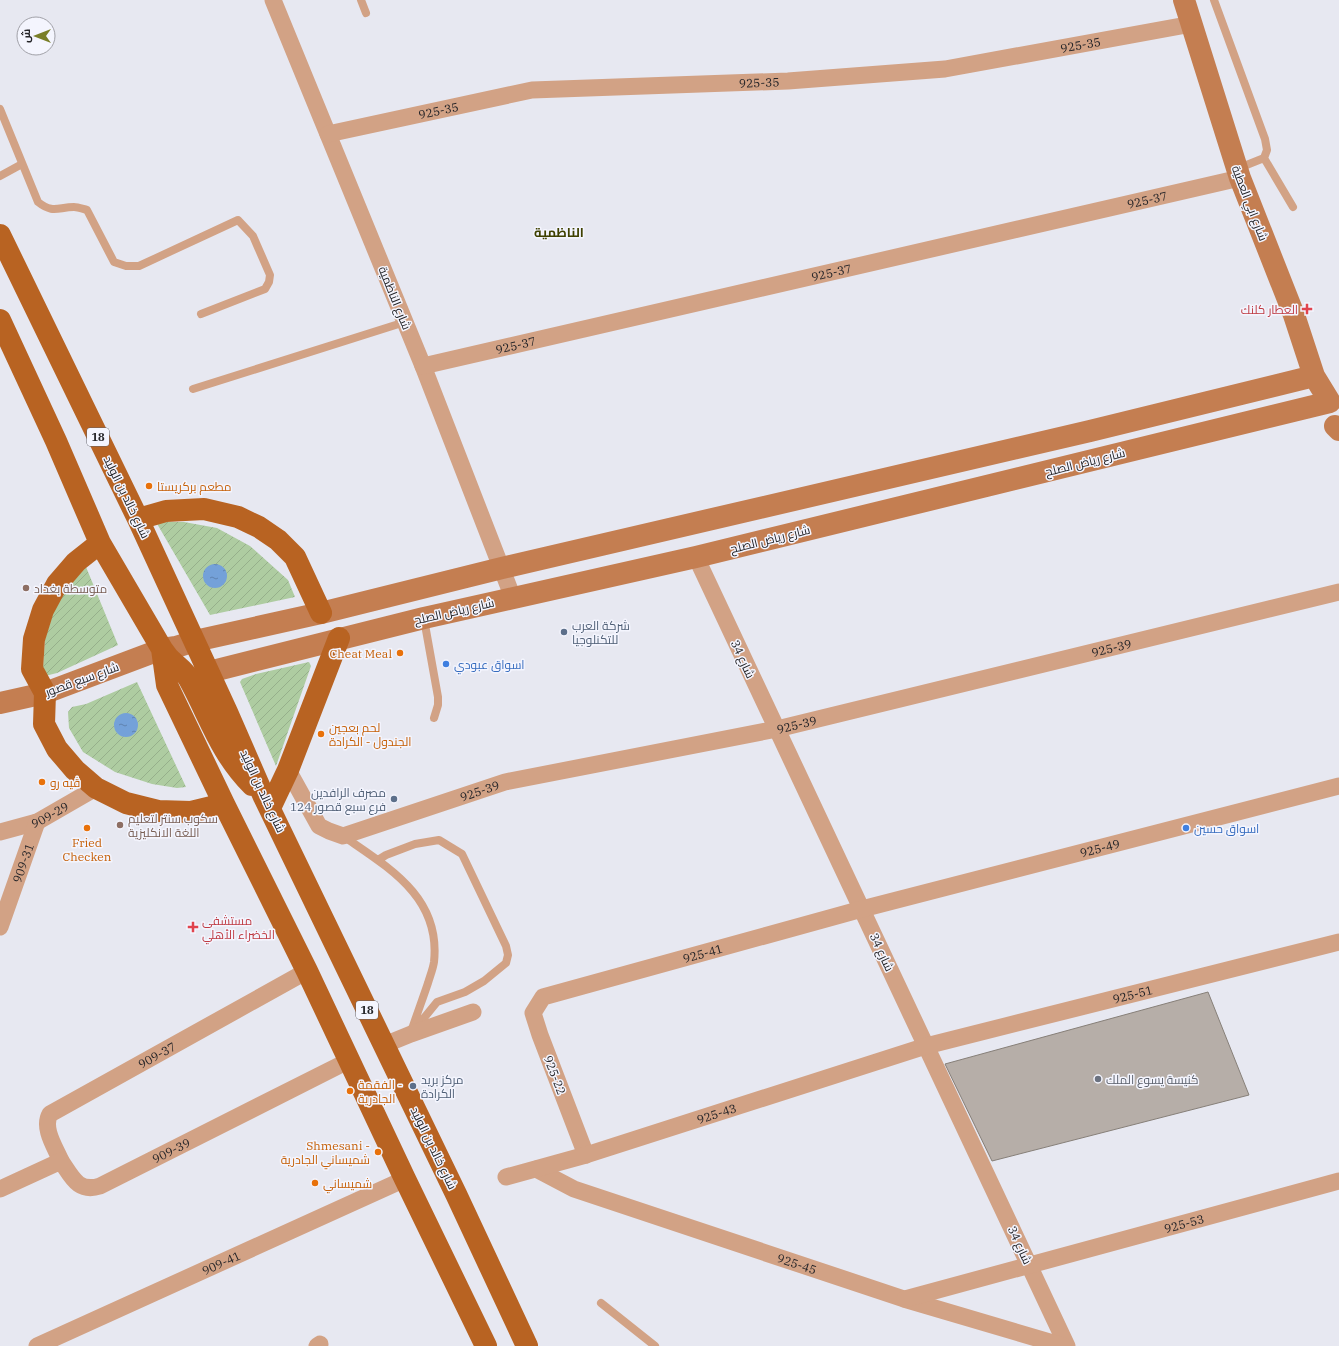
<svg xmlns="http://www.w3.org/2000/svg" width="1339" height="1346" viewBox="0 0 1339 1346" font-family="'IBM Plex Serif',Cairo,serif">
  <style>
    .garden { fill: url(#garden-furrows) }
    .water { fill: url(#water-ripples) }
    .building { fill: #b6aea8; stroke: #867f78 }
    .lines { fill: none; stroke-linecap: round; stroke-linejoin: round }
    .lane { stroke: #d2a285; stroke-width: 8 }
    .street { stroke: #d2a285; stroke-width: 17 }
    .secondary { stroke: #c47e51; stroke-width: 22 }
    .primary { stroke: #b86322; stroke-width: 22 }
    .health-dot { fill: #e0444e; stroke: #f4f5fe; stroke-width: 1.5 }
    .food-dot { fill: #e8710a; stroke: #f4f5fe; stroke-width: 1.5 }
    .education-dot { fill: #8d6e63; stroke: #f4f5fe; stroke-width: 1.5 }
    .service-dot { fill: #5c6f8a; stroke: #f4f5fe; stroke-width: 1.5 }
    .shop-dot { fill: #3f7fe0; stroke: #f4f5fe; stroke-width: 1.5 }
    .worship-dot { fill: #6b7280; stroke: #f4f5fe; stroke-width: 1.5 }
    .labels { text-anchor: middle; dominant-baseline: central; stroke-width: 3; stroke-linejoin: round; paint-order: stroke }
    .shield { fill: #f4f5fe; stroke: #626368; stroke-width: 1 }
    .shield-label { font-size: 11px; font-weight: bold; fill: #242428 }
    .street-label { font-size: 12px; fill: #242428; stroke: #f4f5fe }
    .health-label { font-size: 12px; fill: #be3a42; stroke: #f4f5fe; text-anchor: end }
    .food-label { font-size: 12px; fill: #c56008; stroke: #f4f5fe; text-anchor: start }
    .education-label { font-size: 12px; fill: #785e54; stroke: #f4f5fe; text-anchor: start }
    .service-label { font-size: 12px; fill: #4e5e75; stroke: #f4f5fe; text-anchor: start }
    .shop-label { font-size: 12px; fill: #366cbe; stroke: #f4f5fe; text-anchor: start }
    .worship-label { font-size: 12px; fill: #5b616d; stroke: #f4f5fe; text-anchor: start }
    .neighbourhood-label { font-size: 13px; font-weight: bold; fill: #3f4100; stroke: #f4f5fe }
  </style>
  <defs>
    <pattern id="garden-furrows" width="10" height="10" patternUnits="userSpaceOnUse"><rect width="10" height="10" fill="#aecca1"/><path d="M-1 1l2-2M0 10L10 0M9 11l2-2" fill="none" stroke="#96af8b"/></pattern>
    <pattern id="water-ripples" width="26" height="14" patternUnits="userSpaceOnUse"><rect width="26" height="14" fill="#74a1d9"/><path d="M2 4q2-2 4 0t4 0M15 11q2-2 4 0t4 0" fill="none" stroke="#5f83b0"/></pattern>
  </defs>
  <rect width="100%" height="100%" fill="#e7e8f1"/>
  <path class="garden" d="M156 522H184L217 528 250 546 288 580 295 597 210 615Z
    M84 562 118 645 57 673 45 676 43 666 45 639 53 613 69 578Z
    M309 662 311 666 276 766 240 682 242 679 256 674Z
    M137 682 186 787 177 788 152 784 115 772 83 752 69 728 68 712 72 707 86 704Z"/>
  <path class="water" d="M203 576a12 12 0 1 1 24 0a12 12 0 1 1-24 0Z
    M114 725a12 12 0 1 1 24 0a12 12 0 1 1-24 0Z"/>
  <path class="building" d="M1208 992 1249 1095 992 1161 945 1064Z"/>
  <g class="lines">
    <path class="lane" d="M361 0 366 13
      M1214 0 1265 139 1267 150 1264 158 1239 168
      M0 109 38 202C53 214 58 207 74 207 78 207 83 209 87 210L114 262 126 266H139L238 220 253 236 270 275 269 282 265 289 201 314
      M1264 158 1293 207
      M0 176 22 164
      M193 389 405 322
      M424 619 438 697V705L434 718
      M343 836C389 868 441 897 434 962 433 969 430 976 428 983 423 998 417 1014 412 1029
      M378 860 386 855 415 844 439 840 462 854 506 946 508 955 506 963 484 981 465 992 437 1002 415 1029
      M601 1303 655 1346"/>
    <g class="street">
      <path d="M273 0 423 366 513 598"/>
      <path id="s1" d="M328 134 532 90 788 81 945 69 1192 24"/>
      <path id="s2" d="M423 366 1240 178"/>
      <path d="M696 557 1067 1346"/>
      <path id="s3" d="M288 770 319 826 329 831 343 836 505 782 777 729 1339 592"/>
      <path id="s4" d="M0 832 37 822 96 788"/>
      <path id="s5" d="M0 927 37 822"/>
      <path d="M384 1045 411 1034 473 1012"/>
      <path id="s6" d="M586 1155 540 1035 533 1013 543 997 862 909 1339 786"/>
      <path id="s7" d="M61 1161C55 1147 42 1128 50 1114L307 971"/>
      <path id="s8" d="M536 1169 574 1189 904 1299 1063 1346"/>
      <path id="s9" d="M506 1177 586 1155 926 1046 1339 942"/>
      <path id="s10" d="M0 1189 61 1161C72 1177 78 1193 100 1186L348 1061"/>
      <path id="s11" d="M905 1299 1339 1181"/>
      <path id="s12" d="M37 1346 405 1179"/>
      <path d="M317 1346 320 1344"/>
    </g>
    <path class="secondary" d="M1335 426 1339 430
      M209 672 424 618 696 557 1330 402 1314 376 1294 315 1240 178 1184 0
      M0 703 45 693 162 649 176 647 195 641 321 613 502 568 1090 431 1314 376"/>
    <path class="primary" d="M0 235 138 519 227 712 264 797 456 1194 527 1346
      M0 320 56 441 100 543 162 649 167 685 224 804 307 971 405 1179 486 1346
      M138 519 166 511 204 509 238 517 259 527 278 540 295 557 321 613
      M100 543 76 562 57 584 43 610 34 639 32 669 45 693 44 724 57 749 75 770 96 788 126 803 158 811 191 812 224 804
      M162 649C165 653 168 658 172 661 179 668 184 670 189 679 210 717 220 753 252 785
      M270 808 288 770 339 638"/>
  </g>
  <g class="health-dot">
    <path d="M1305 303h4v4h4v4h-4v4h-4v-4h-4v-4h4z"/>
    <path d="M191 921h4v4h4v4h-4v4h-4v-4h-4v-4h4z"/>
  </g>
  <g class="food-dot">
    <circle cx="149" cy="486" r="4"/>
    <circle cx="400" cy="653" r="4"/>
    <circle cx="321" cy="734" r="4"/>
    <circle cx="42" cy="782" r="4"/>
    <circle cx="87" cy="828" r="4"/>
    <circle cx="350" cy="1091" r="4"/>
    <circle cx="378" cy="1152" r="4"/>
    <circle cx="315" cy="1183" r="4"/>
  </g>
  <g class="education-dot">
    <circle cx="26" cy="588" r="4"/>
    <circle cx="120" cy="825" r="4"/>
  </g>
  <g class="service-dot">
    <circle cx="564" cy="632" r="4"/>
    <circle cx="394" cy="799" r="4"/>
    <circle cx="413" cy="1086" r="4"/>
  </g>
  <g class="shop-dot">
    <circle cx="446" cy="664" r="4"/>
    <circle cx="1186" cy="828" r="4"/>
  </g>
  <circle class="worship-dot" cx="1098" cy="1079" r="4"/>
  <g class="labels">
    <g class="shield">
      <rect x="87" y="428" width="22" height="18" rx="3"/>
      <rect x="356" y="1001" width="22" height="18" rx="3"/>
    </g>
    <g class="shield-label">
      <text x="98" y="437">18</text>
      <text x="367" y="1010">18</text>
    </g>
    <g class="street-label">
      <text stroke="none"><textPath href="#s1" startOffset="760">925-35</textPath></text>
      <text stroke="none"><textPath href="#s1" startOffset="436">925-35</textPath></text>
      <text stroke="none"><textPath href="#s1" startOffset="113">925-35</textPath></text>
      <text stroke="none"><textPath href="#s2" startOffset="743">925-37</textPath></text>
      <text transform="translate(1250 203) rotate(69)">شارع ابي العطية</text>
      <text stroke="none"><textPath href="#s2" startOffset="419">925-37</textPath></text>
      <text transform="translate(395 298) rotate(68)">شارع الناظمية</text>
      <text stroke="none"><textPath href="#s2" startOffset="95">925-37</textPath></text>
      <text transform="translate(1085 462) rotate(-14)">شارع رياض الصلح</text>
      <text transform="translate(127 497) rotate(64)">شارع خالد بن الوليد</text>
      <text transform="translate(770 539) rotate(-14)">شارع رياض الصلح</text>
      <text transform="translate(454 611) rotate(-13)">شارع رياض الصلح</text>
      <text stroke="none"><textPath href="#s3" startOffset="882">925-39</textPath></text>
      <text transform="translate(743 659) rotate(65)">شارع 34</text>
      <text transform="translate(82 679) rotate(-20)">شارع سبع قصور</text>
      <text stroke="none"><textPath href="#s3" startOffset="558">925-39</textPath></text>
      <text stroke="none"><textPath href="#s3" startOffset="234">925-39</textPath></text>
      <text transform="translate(263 791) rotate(65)">شارع خالد بن الوليد</text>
      <text stroke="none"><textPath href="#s4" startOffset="53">909-29</textPath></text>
      <text stroke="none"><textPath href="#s6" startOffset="747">925-49</textPath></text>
      <text stroke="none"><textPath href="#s5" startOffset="68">909-31</textPath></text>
      <text transform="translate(882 952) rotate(65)">شارع 34</text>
      <text stroke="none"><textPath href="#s6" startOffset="336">925-41</textPath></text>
      <text stroke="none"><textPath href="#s9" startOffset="653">925-51</textPath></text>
      <text stroke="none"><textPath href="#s7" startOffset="172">909-37</textPath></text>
      <text transform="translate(555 1075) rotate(69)">925-22</text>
      <text stroke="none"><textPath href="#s9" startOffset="220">925-43</textPath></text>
      <text transform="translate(434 1148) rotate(64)">شارع خالد بن الوليد</text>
      <text stroke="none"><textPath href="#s10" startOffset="198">909-39</textPath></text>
      <text stroke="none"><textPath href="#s11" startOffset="289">925-53</textPath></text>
      <text transform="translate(1020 1245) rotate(65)">شارع 34</text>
      <text stroke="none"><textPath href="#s12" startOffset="202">909-41</textPath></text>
      <text stroke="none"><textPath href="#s8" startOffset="278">925-45</textPath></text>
    </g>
    <g class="health-label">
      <text x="1298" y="309">العطار كلنك</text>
      <text x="202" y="920" text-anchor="start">مستشفى<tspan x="202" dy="14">الخضراء الأهلي</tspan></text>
    </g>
    <g class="food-label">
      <text x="157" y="486">مطعم بركريستا</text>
      <text x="392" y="653" text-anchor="end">Cheat Meal</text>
      <text x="329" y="727">لحم بعجين<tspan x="329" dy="14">الجندول - الكرادة</tspan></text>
      <text x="50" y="782">ڤيه رو</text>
      <text x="87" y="842" text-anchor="middle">Fried<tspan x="87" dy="14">Checken</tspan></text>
      <text x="358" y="1084">الفقمة -<tspan x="358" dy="14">الجادرية</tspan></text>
      <text x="370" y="1145" text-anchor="end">Shmesani -<tspan x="370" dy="14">شميساني الجادرية</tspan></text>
      <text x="323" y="1183">شميساني</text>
    </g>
    <g class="education-label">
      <text x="34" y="588">متوسطة بغداد</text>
      <text x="128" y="818">سكوب سنتر لتعليم<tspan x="128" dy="14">اللغة الانكليزية</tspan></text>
    </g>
    <g class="service-label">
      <text x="572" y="625">شركة العرب<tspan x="572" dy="14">للتكنلوجيا</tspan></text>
      <text x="386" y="792" text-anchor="end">مصرف الرافدين<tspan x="386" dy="14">فرع سبع قصور 124</tspan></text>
      <text x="421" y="1079">مركز بريد<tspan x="421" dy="14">الكرادة</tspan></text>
    </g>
    <g class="shop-label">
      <text x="454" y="664">اسواق عبودي</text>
      <text x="1194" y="828">اسواق حسين</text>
    </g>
    <g class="worship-label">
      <text x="1106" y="1079">كنيسة يسوع الملك</text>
    </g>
    <g class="neighbourhood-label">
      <text x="559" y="232">الناظمية</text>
    </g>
  </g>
  <g transform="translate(36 36) rotate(270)"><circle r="19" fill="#f4f5fe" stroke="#a1a1a8"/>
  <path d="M0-3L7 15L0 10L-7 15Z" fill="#797e28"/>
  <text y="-6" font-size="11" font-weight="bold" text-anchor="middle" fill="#242428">ش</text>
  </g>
</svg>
